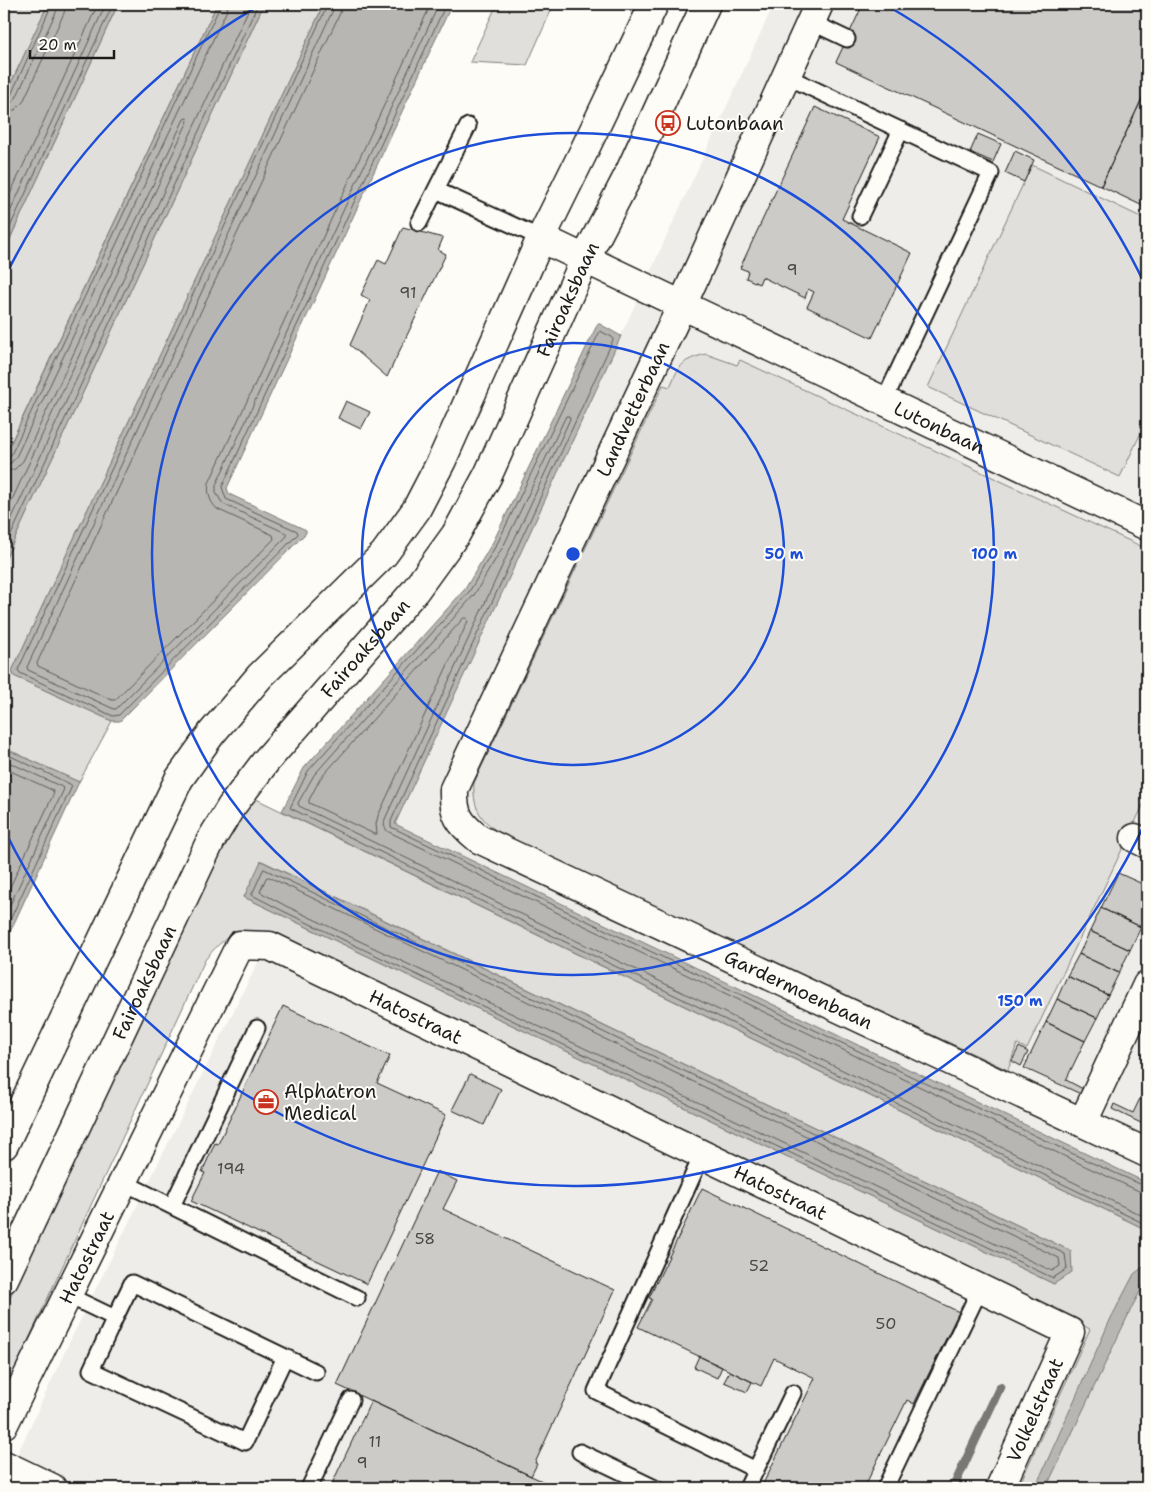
<svg xmlns="http://www.w3.org/2000/svg" width="1151" height="1492" viewBox="0 0 1151 1492" font-family="'Shantell Sans',sans-serif">
  <style>
    .built { fill: #eeede9 }
    .green { fill: #e0dfdb; stroke: #7e7e7c; fill-rule: evenodd }
    .water { fill: #b7b6b2; stroke: #797876 }
    .lines { fill: none; stroke-linecap: round; stroke-linejoin: round }
    .shore { stroke: #5a5a58; stroke-width: 1 }
    .stream { stroke: #797876; stroke-width: 9 }
    .building { fill: #cccbc8; stroke: #1c1c1c }
    .service-casing { stroke: #1c1c1c; stroke-width: 19 }
    .minor-casing { stroke: #1c1c1c; stroke-width: 31 }
    .secondary-casing { stroke: #1c1c1c; stroke-width: 31 }
    .service { stroke: #fdfcf7; stroke-width: 15 }
    .minor { stroke: #fdfcf7; stroke-width: 28 }
    .secondary { stroke: #fdfcf7; stroke-width: 28 }
    .ring { fill: none; stroke: #1d4ed8; stroke-width: 2.5 }
    .labels { text-anchor: middle; dominant-baseline: central; stroke-width: 4; stroke-linejoin: round; paint-order: stroke }
    .number-label { font-size: 16px; fill: #484847 }
    .poi-label { font-size: 19px; fill: #1c1c1c; stroke: #fdfcf7; text-anchor: start }
    .street-label { font-size: 19px; fill: #1c1c1c; stroke: #fdfcf7 }
    .centre { fill: #1d4ed8; stroke: #fdfcf7; stroke-width: 2.5 }
    .ring-label { font-size: 15px; text-anchor: middle; font-weight: bold; fill: #1d4ed8; stroke: #fdfcf7; stroke-width: 4; stroke-linejoin: round; paint-order: stroke }
  </style>
  <rect width="100%" height="100%" fill="#fdfcf7"/>
  <filter id="ink" filterUnits="userSpaceOnUse"><feTurbulence type="fractalNoise" baseFrequency=".02" numOctaves="2"/><feDisplacementMap in="SourceGraphic" scale="10" xChannelSelector="R" yChannelSelector="G"/><feConvolveMatrix kernelMatrix="1 2 1 2 8 2 1 2 1" color-interpolation-filters="sRGB"/></filter>
  <g filter="url(#ink)">
    <path class="built" d="M774 4H1147V1184L395 824Z
      M281 916 1091 1329 1017 1488H4V1483L69 1343Z"/>
    <path class="green" d="M4 4H48L4 98Z
      M118 4H217L4 457V252Z
      M264 4H324L12 671 14 676 112 721 79 782 4 748V562Z
      M497 4H554L527 65 470 62Z
      M1032 165 1147 220V420L1120 477 928 387Z
      M706 354 737 365 740 360 1147 549V797L1027 1049 1017 1044 1008 1070 507 838C484 823 472 812 474 783L663 385 670 387C679 365 682 360 706 354Z
      M252 797 1147 1230V1488H1018L1090 1329 272 933C240 928 225 934 205 960L6 1388 4 1387V1310L212 863ZM262 861 1071 1251 1054 1284 244 897Z"/>
    <path class="water" d="M48 4H118L4 252V98Z
      M217 4H264L4 562V458Z
      M324 4H452L227 488 229 494 306 530V533L120 721H112L14 676 12 671Z
      M598 323 621 336 395 824 1147 1183V1230L282 811 304 768 465 589 494 540Z
      M4 748 79 782 4 945Z
      M261 861 1071 1251 1072 1272 1054 1284 244 897Z
      M1147 1264V1282L1144 1284 1133 1305 1046 1488H1035L1111 1318 1134 1274Z"/>
    <g class="lines">
      <path class="shore" d="M328 4 18 670 20 673 113 716 119 715 298 534 297 531 226 499 222 487 446 4
        M334 4 333 10 27 667 28 670 114 709H116L287 536 286 533 223 504 216 493V485L439 4
        M342 4 340 13 37 663 38 666 112 700H115L274 539 273 535 217 509C210 502 207 493 209 483L431 4
        M4 98H7L11 95 52 4
        M4 105 11 103 16 98 57 10 58 4
        M4 112 15 110 23 102 64 13 66 4
        M4 207 98 4
        M4 225 106 4
        M4 240 113 4
        M4 458 8 457 11 455 221 4
        M4 464 11 463 16 457 227 10 228 4
        M4 472 15 469 23 461 184 119 187 118 188 121 4 517
        M4 535 251 4
        M4 550 258 4
        M464 618H467L468 621 378 816 376 824 377 834H374L309 803V800L320 779Z
        M4 753 70 784 72 786 4 933
        M4 760 62 787 64 789 4 918
        M4 768 52 790 54 793 4 900
        M264 869 1065 1254 1067 1269 1053 1278 283 911 252 895Z
        M269 877 1059 1258 1060 1266 1052 1271 286 906 260 892 266 878Z
        M1147 1187 1090 1162 391 827V821L613 340 612 337 600 331 498 542 469 592 308 771 290 808 1147 1225
        M1147 1193 1141 1192 1087 1167 387 831 384 825 385 819 570 419 569 416H566L504 545 474 595 314 775 298 803 299 806 1147 1218"/>
      <path class="stream" d="M953 1488 1000 1387"/>
    </g>
    <path class="building" d="M863 4H1147V88L1101 186 836 62Z
      M1147 88V208L1101 186Z
      M815 107 880 137 842 219 912 253 872 338 807 307 814 292 808 289 805 298 762 277 759 284 746 278 748 271 740 268Z
      M978 134 1001 144 993 162 970 152Z
      M1015 151 1034 160 1024 182 1005 173Z
      M403 227 443 238 438 250 446 254 387 377 350 345 370 300 361 295 378 260 386 264Z
      M346 401 370 412 361 429 338 418Z
      M1118 873 1147 886V914L1141 927 1101 908Z
      M1101 908 1141 927 1130 950 1090 931Z
      M1090 931 1130 950 1119 973 1079 954Z
      M1079 954 1119 973 1108 995 1067 976Z
      M1067 976 1108 995 1097 1018 1057 999Z
      M1057 999 1097 1018 1085 1041 1046 1022Z
      M283 1006 390 1056 377 1083 446 1115 367 1284 191 1201 205 1173 202 1172 215 1143 218 1144Z
      M1046 1022 1085 1041 1066 1080 1085 1090 1083 1095 1024 1068Z
      M1019 1047 1028 1052 1021 1066 1012 1061Z
      M470 1074 501 1089 484 1125 452 1110Z
      M1147 1084V1126L1112 1109 1114 1104 1133 1113Z
      M437 1171 457 1181 443 1209 615 1290 535 1463 537 1464 531 1476 337 1385Z
      M702 1188 959 1312 914 1404 907 1400 864 1488H761L815 1378 774 1358 761 1386 638 1327 652 1299 649 1298Z
      M699 1356 722 1367 717 1378 694 1367Z
      M730 1371 752 1382 747 1392 724 1382Z
      M371 1401 531 1476 558 1488H330Z"/>
    <g class="lines">
      <defs>
        <path id="service" d="M811 22 847 39
          M786 76 991 173 884 401
          M436 190 541 238
          M860 216 901 130
          M419 223 468 126
          M702 1155 596 1391 756 1470
          M123 1182 357 1298
          M172 1206 257 1028
          M67 1295 115 1318 132 1283 316 1372
          M115 1318 91 1370 245 1442 285 1357
          M580 1452 655 1488
          M309 1488 351 1400
          M747 1488 793 1393
          M885 1488 980 1289"/>
        <g id="minor">
          <path id="s1" d="M819 4 682 305 454 789C453 815 459 823 479 839L1147 1153"/>
          <path id="s2" d="M541 238 1147 526"/>
          <path d="M1135 838 1147 844"/>
          <path d="M1083 1122 1147 985"/>
          <path id="s3" d="M4 1424 240 945 270 946 1070 1332 1000 1488"/>
          <path d="M4 1465 52 1488"/>
        </g>
        <g id="secondary">
          <path d="M4 1145 179 779 211 734 260 676 384 554 416 510 442 460 541 238 582 155 654 4"/>
          <path id="s4" d="M4 1279 211 840 231 807 266 761 414 592 456 534 488 475 585 259 627 178 706 4"/>
        </g>
      </defs>
      <use href="#service" class="service-casing"/>
      <use href="#minor" class="minor-casing"/>
      <use href="#secondary" class="secondary-casing"/>
      <use href="#service" class="service"/>
      <use href="#minor" class="minor"/>
      <use href="#secondary" class="secondary"/>
    </g>
  </g>
  <g class="ring">
    <circle cx="573" cy="554" r="211"/>
    <circle cx="573" cy="554" r="421"/>
    <path d="M1146 821A632 632 0 0 1 5 831M5 277A632 632 0 0 1 262 4M884 4A632 632 0 0 1 1146 287"/>
  </g>
  <defs>
    <symbol id="bus-ring" viewBox="-11 -11 22 22"><circle r="9.5" fill="#fdfcf7" stroke="#c8321e" stroke-width="1.5"/><path d="M-5-6H5V4H4V6H2V4H-2V6H-4V4H-5ZM-3.5-4V0h7V-4ZM-3.5 1.2v1.5H-2V1.2ZM2 1.2v1.5H3.5V1.2Z" fill="#c8321e"/></symbol>
    <symbol id="office-ring" viewBox="-11 -11 22 22"><circle r="9.5" fill="#fdfcf7" stroke="#c8321e" stroke-width="1.5"/><path d="M-6-3h4V-5.5h4V-3h4V5H-6ZM-1-4.5V-3h2v-1.5ZM-6 0V1H6V0Z" fill="#c8321e"/></symbol>
  </defs>
  <g fill-rule="evenodd">
    <use href="#bus-ring" x="654" y="109" width="28" height="28"/>
    <use href="#office-ring" x="252" y="1088" width="28" height="28"/>
  </g>
  <g class="labels">
    <g class="number-label">
      <text x="792" y="269">9</text>
      <text x="408" y="292">91</text>
      <text x="231" y="1168">194</text>
      <text x="425" y="1238">58</text>
      <text x="759" y="1265">52</text>
      <text x="886" y="1323">50</text>
      <text x="375" y="1441">11</text>
      <text x="362" y="1462">9</text>
    </g>
    <g class="poi-label">
      <text x="686" y="123">Lutonbaan</text>
      <text x="284" y="1091">Alphatron<tspan x="284" dy="22">Medical</tspan></text>
    </g>
    <g class="street-label">
      <text stroke="none"><textPath href="#s4" startOffset="1138">Fairoaksbaan</textPath></text>
      <text transform="translate(633 409) rotate(-65)">Landvetterbaan</text>
      <text stroke="none"><textPath href="#s2" startOffset="441">Lutonbaan</textPath></text>
      <text stroke="none"><textPath href="#s4" startOffset="732">Fairoaksbaan</textPath></text>
      <text stroke="none"><textPath href="#s4" startOffset="328">Fairoaksbaan</textPath></text>
      <text stroke="none"><textPath href="#s1" startOffset="1278">Gardermoenbaan</textPath></text>
      <text stroke="none"><textPath href="#s3" startOffset="726">Hatostraat</textPath></text>
      <text stroke="none"><textPath href="#s3" startOffset="1131">Hatostraat</textPath></text>
      <text stroke="none"><textPath href="#s3" startOffset="186">Hatostraat</textPath></text>
      <text transform="translate(1035 1410) rotate(-66)">Volkelstraat</text>
    </g>
  </g>
  <circle cx="573" cy="554" r="8" class="centre"/>
  <g class="ring-label">
    <text x="784" y="559">50 m</text>
    <text x="994" y="559">100 m</text>
    <text x="1020" y="1006">150 m</text>
  </g>
  <rect width="1151" height="1492" fill="none" stroke="#fdfcf7" stroke-width="20"/>
  <rect x="10" y="10" width="1131" height="1472" fill="none" stroke="#1c1c1c" stroke-width="2" filter="url(#ink)"/>
  <path d="M30 50v8h84v-8" fill="none" stroke="#1c1c1c" stroke-width="2.5"/>
  <text x="38" y="50" font-size="15" fill="#1c1c1c" stroke="#fdfcf7" stroke-width="4" paint-order="stroke">20 m</text>
</svg>
